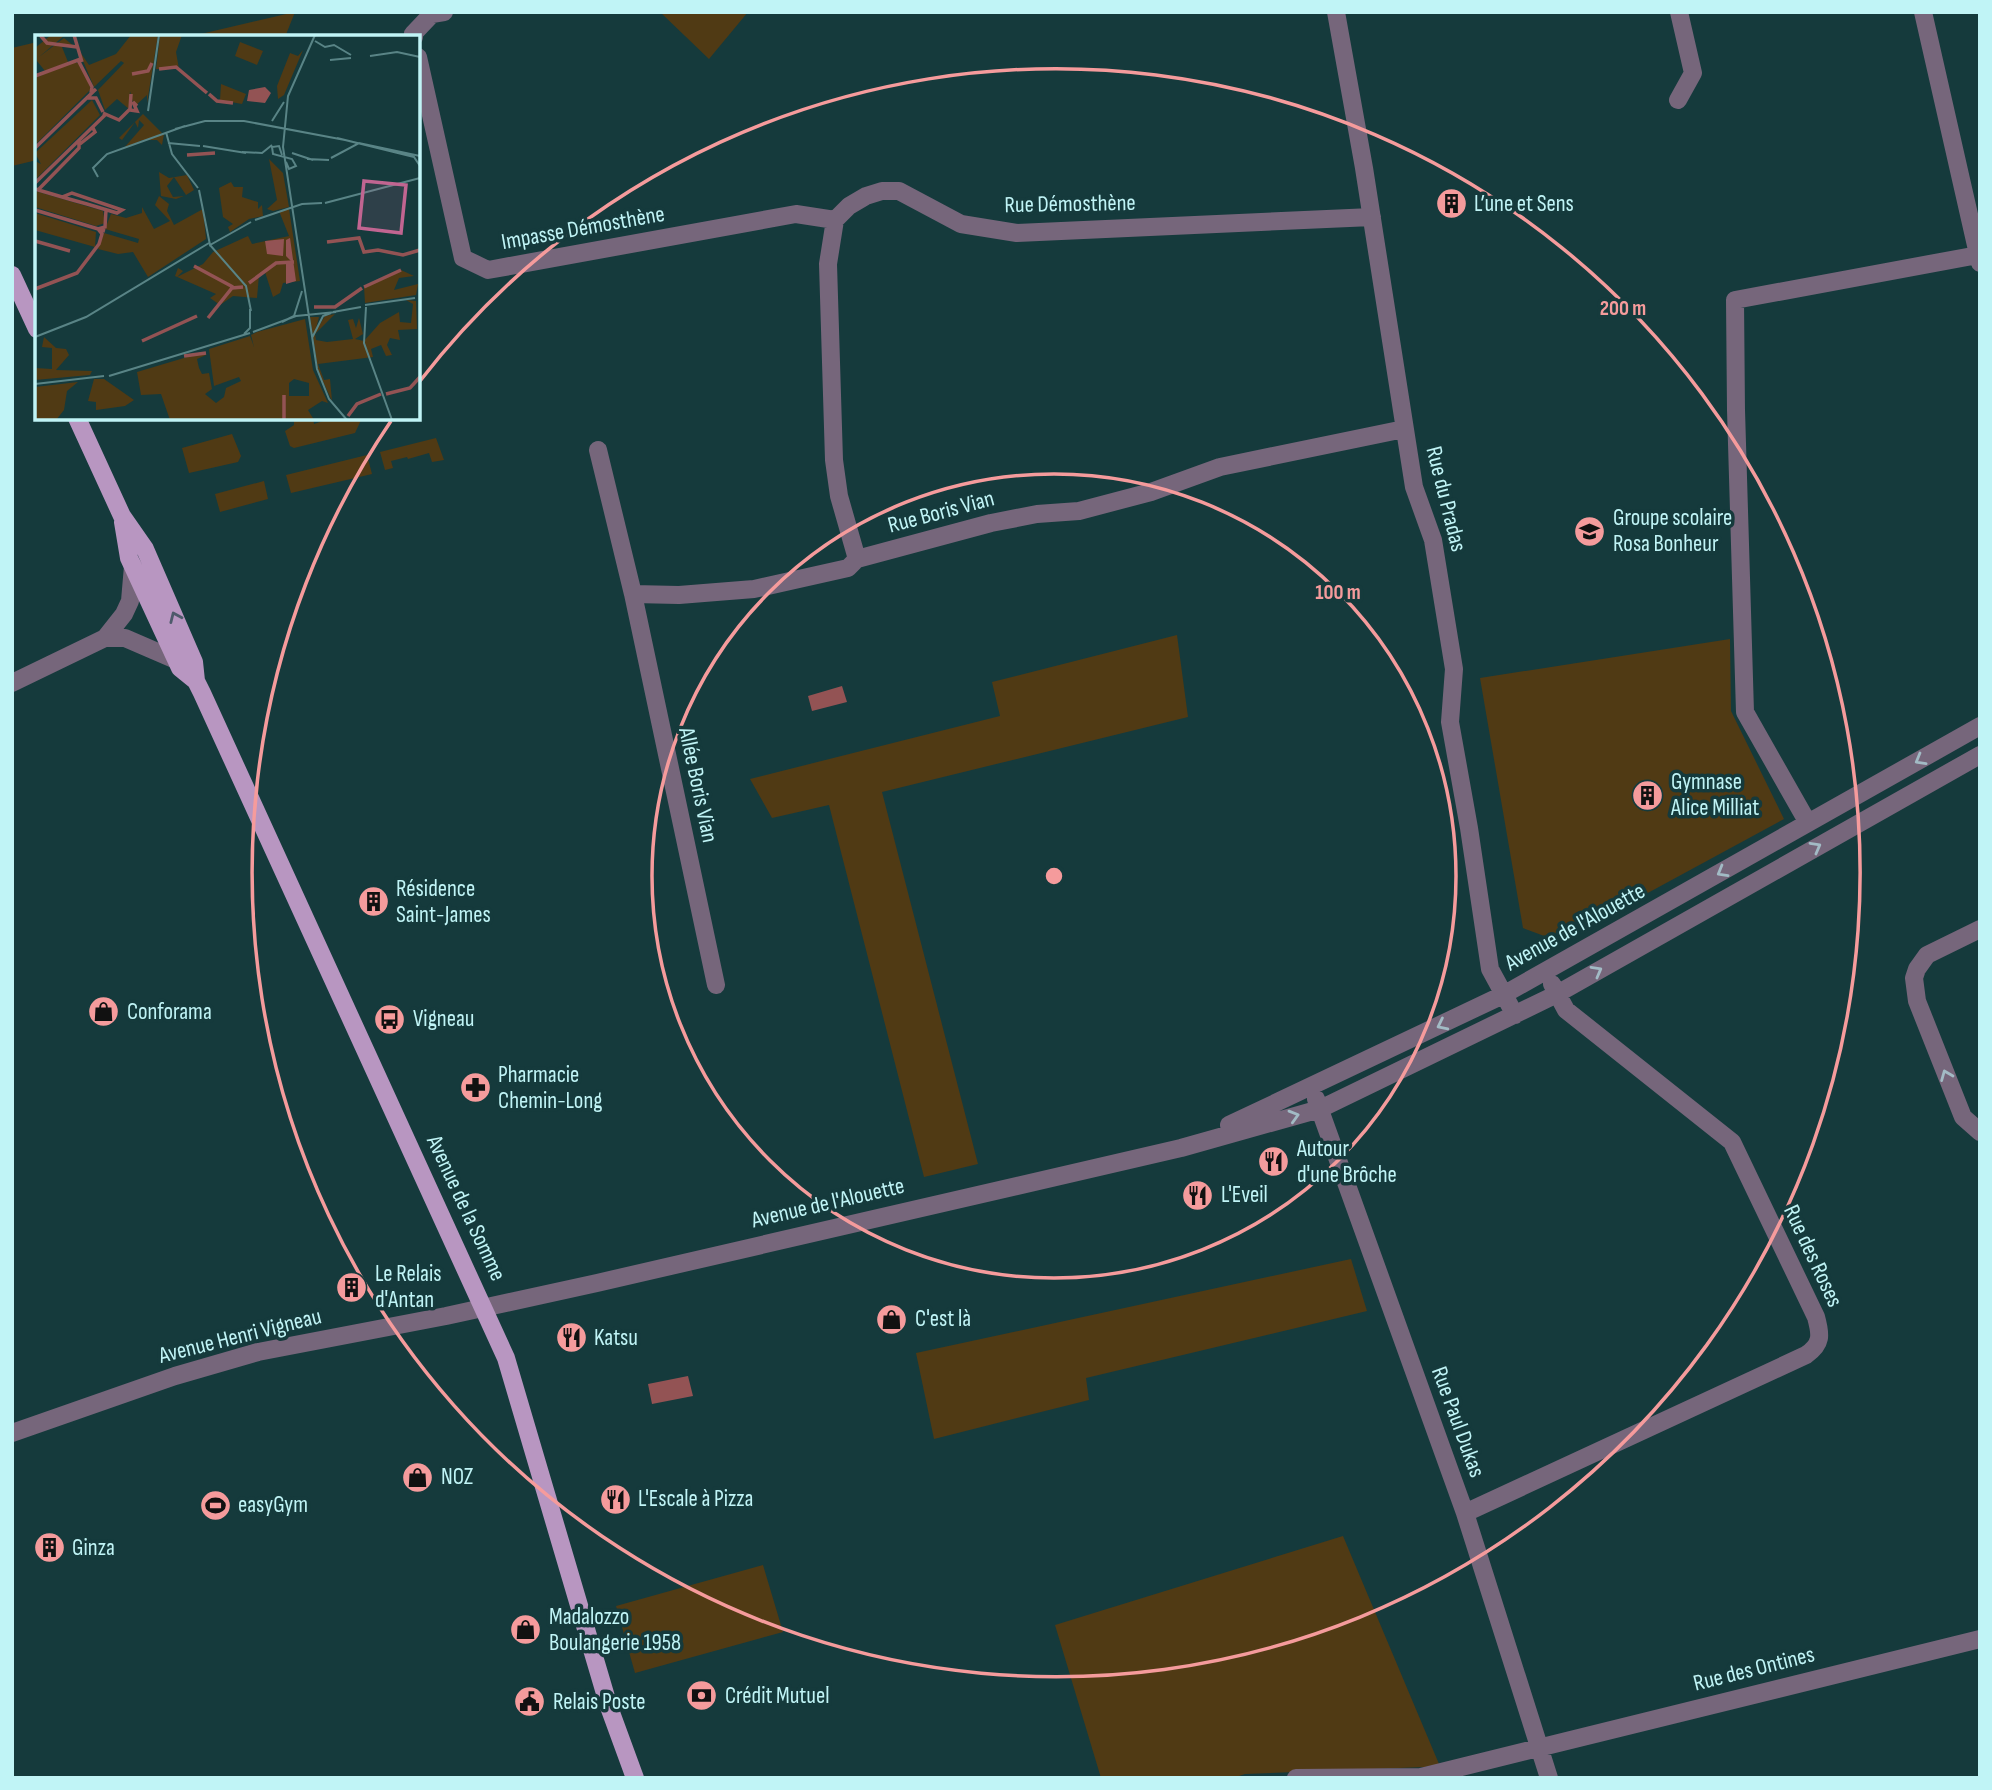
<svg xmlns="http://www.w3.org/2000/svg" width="1992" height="1790" viewBox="0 0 1992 1790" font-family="'Sofia Sans Condensed',sans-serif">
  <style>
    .green { fill: #503a14 }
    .water { fill: #935354 }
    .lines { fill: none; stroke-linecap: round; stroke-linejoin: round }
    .minor { stroke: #76667b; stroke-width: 18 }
    .major { stroke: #b896c1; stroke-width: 18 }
    .oneway { stroke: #4e5a6b }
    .oneway2 { stroke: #a2bbc5 }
    .ring { fill: none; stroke: #f59b9c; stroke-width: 3.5 }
    .labels { text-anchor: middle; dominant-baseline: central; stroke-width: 7; stroke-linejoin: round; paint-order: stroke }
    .street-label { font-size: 23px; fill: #c0f4f6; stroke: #153a3c }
    .poi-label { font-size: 23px; fill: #c0f4f6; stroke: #153a3c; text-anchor: start }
    .inset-river { fill: none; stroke: #935354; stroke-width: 3.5 }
    .inset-road { fill: none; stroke: #598486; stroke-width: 2 }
    .view { fill: #c16591; fill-opacity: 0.15; stroke: #c16591; stroke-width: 3.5 }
    .inset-edge { fill: none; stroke: #c0f4f6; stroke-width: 3.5 }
    .centre { fill: #f59b9c; stroke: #153a3c; stroke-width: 3.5 }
    .ring-label { font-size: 21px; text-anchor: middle; font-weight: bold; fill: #f59b9c; stroke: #153a3c; stroke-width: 7; stroke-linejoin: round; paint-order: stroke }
  </style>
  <rect width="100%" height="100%" fill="#153a3c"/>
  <path class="green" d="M295 12 285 37H188Z
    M660 12H748L709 59Z
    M37 42V160L12 166V48Z
    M294 418H313L314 424 332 418H362L355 433 294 448 290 446 285 431 294 425Z
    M232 434 241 456 238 462 189 473 182 448Z
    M436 438 444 460 432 462 429 453 408 459 407 457 391 461 393 468 385 470 380 452Z
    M367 455 372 474 291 493 286 475Z
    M264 481 268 499 220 512 215 494Z
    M1177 635 1188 717 882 792 978 1164 924 1177 829 805 772 818 750 779 1000 716 992 682Z
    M1730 639 1731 711 1784 819 1574 933 1555 940 1523 928 1480 678Z
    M1351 1259 1367 1311 1086 1378 1089 1400 934 1439 916 1353Z
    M1343 1536 1439 1764 1425 1767 1245 1774 1233 1778H1101L1055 1625Z
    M763 1565 783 1632 635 1673 616 1606Z"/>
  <path class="water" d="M842 686 847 702 812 711 808 696Z
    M688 1376 693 1396 652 1404 648 1384Z"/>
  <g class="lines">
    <path class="minor" d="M1336 12 1364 168 1414 487 1433 540 1454 669 1450 722 1469 828 1490 969 1515 1015
      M1923 12 1980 263
      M414 37 413 34 432 14 444 12
      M418 57 463 258 488 270 796 214 835 220
      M1678 100 1693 73 1679 12
      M598 450 633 594 679 595 754 589 848 568 857 559 991 523 1037 514 1079 511 1151 492 1220 467 1404 429
      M857 559 839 496 834 460 828 264 835 220 849 206 866 196 882 191H899L961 224 1017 233 1372 217
      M633 594 716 985
      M105 638H125L176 660
      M12 683 105 638 124 614 130 601 133 566
      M1808 823 1745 712 1736 410 1735 300 1978 255
      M1980 929 1927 955 1917 969 1914 978 1917 1001 1963 1117 1980 1132
      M1316 1099 1465 1513 1549 1778
      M1229 1125 1503 995 1980 726
      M12 1433 175 1376 258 1352 446 1316 597 1283 1181 1148 1320 1109 1557 994 1980 755
      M1465 1513 1806 1355C1822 1344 1821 1335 1816 1317L1732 1142 1566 1010 1552 984
      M1296 1778 1421 1777 1980 1639"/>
    <path class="major" d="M12 275 37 329
      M77 418 122 516 145 549 194 662 196 681 202 693 506 1358 609 1707 635 1778
      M123 522 129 558 180 668 196 681"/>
  </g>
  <defs><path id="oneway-chevron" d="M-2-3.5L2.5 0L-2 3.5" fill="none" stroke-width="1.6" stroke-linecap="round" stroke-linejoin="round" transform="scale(1.75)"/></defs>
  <use class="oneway" href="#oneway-chevron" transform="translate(175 617) rotate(-114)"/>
  <g class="oneway2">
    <use href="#oneway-chevron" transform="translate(1920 760) rotate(150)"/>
    <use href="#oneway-chevron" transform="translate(1816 847) rotate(-29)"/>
    <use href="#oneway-chevron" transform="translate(1722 872) rotate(150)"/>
    <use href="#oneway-chevron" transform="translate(1597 971) rotate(-29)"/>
    <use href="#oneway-chevron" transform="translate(1442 1025) rotate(154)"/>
    <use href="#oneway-chevron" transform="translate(1946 1075) rotate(-112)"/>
    <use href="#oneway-chevron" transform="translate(1294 1116) rotate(-16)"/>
  </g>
  <g class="ring">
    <circle cx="1054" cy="876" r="402"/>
    <path d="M420 381A804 804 0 1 1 391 421"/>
  </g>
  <defs>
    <symbol id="building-disc" viewBox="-11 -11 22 22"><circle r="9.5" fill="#f59b9c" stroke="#153a3c"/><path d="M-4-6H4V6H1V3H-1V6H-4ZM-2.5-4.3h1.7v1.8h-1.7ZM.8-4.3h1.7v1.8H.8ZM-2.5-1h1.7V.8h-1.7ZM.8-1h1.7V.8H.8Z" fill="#111"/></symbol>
    <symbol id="school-disc" viewBox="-11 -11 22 22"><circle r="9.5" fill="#f59b9c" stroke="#153a3c"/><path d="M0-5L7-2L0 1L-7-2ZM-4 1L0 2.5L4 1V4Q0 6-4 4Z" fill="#111"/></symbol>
    <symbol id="shop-disc" viewBox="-11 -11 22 22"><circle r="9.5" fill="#f59b9c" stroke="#153a3c"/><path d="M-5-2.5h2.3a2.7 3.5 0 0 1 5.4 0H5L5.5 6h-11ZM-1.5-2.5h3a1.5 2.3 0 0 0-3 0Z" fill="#111"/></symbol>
    <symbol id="bus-disc" viewBox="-11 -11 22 22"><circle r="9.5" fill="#f59b9c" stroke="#153a3c"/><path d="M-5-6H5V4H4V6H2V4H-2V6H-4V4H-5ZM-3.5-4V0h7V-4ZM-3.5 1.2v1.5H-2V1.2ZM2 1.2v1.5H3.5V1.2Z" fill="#111"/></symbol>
    <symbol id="pharmacy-disc" viewBox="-11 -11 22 22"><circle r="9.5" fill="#f59b9c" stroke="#153a3c"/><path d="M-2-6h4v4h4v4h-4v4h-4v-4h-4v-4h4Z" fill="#111"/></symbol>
    <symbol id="restaurant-disc" viewBox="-11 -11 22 22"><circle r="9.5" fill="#f59b9c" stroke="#153a3c"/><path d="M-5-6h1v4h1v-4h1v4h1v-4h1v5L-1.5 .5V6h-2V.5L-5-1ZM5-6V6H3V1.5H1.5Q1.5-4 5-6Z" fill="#111"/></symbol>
    <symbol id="stadium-disc" viewBox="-11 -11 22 22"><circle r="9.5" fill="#f59b9c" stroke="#153a3c"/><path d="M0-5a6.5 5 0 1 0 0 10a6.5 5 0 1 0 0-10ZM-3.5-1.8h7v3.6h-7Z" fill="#111"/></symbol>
    <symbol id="bank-disc" viewBox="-11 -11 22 22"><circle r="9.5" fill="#f59b9c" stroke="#153a3c"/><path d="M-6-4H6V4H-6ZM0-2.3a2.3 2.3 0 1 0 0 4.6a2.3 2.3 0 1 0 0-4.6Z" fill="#111"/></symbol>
    <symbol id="civic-disc" viewBox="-11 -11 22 22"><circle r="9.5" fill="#f59b9c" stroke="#153a3c"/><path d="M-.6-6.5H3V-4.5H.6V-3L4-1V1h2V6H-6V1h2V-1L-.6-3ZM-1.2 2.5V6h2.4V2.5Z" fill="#111"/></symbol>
  </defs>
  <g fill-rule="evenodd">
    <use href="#building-disc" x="1434" y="186" width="35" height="35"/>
    <use href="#school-disc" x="1572" y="514" width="35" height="35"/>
    <use href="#building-disc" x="1630" y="778" width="35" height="35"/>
    <use href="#building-disc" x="356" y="884" width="35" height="35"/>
    <use href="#shop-disc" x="86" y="994" width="35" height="35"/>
    <use href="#bus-disc" x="372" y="1002" width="35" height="35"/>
    <use href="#pharmacy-disc" x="458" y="1070" width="35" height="35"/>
    <use href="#restaurant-disc" x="1256" y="1144" width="35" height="35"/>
    <use href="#restaurant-disc" x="1180" y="1178" width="35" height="35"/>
    <use href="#building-disc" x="334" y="1270" width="35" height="35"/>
    <use href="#shop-disc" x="874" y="1302" width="35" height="35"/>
    <use href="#restaurant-disc" x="554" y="1320" width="35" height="35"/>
    <use href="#shop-disc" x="400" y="1460" width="35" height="35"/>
    <use href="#restaurant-disc" x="598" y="1482" width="35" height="35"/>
    <use href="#stadium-disc" x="198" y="1488" width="35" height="35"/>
    <use href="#building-disc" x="32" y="1530" width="35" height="35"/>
    <use href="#shop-disc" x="508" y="1612" width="35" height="35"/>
    <use href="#bank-disc" x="684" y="1678" width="35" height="35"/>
    <use href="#civic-disc" x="512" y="1684" width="35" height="35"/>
  </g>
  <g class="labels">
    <g class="street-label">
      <text transform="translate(1070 204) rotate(-1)">Rue Démosthène</text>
      <text transform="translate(583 228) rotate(-10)">Impasse Démosthène</text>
      <text transform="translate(1446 499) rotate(76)">Rue du Pradas</text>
      <text transform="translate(941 512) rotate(-15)">Rue Boris Vian</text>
      <text transform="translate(698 785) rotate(78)">Allée Boris Vian</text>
      <text transform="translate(1575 927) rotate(-29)">Avenue de l'Alouette</text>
      <text transform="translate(828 1203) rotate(-13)">Avenue de l'Alouette</text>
      <text transform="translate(466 1208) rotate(65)">Avenue de la Somme</text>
      <text transform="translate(1813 1256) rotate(65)">Rue des Roses</text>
      <text transform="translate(240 1336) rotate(-14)">Avenue Henri Vigneau</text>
      <text transform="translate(1458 1422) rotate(70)">Rue Paul Dukas</text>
      <text transform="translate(1754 1669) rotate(-14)">Rue des Ontines</text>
    </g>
    <g class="poi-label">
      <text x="1474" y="204">L’une et Sens</text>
      <text x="1613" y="518">Groupe scolaire<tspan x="1613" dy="26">Rosa Bonheur</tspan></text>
      <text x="1671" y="782">Gymnase<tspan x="1671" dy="26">Alice Milliat</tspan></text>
      <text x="396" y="889">Résidence<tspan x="396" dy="26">Saint-James</tspan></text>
      <text x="127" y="1012">Conforama</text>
      <text x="413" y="1019">Vigneau</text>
      <text x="498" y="1075">Pharmacie<tspan x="498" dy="26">Chemin-Long</tspan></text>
      <text x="1297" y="1149">Autour<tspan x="1297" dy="26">d'une Brôche</tspan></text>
      <text x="1221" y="1195">L'Eveil</text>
      <text x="375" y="1274">Le Relais<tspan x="375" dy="26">d'Antan</tspan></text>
      <text x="915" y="1319">C'est là</text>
      <text x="594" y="1338">Katsu</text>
      <text x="441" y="1477">NOZ</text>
      <text x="638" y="1499">L'Escale à Pizza</text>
      <text x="238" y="1505">easyGym</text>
      <text x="72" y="1548">Ginza</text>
      <text x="549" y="1617">Madalozzo<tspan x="549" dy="26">Boulangerie 1958</tspan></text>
      <text x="725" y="1696">Crédit Mutuel</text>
      <text x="553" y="1702">Relais Poste</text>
    </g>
  </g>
  <g transform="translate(35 35)">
    <rect width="385" height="385" fill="#153a3c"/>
    <path d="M16 0H30L4 22 29 3 40 12H27L33 27 10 36 2 26 0 13ZM96 0H123L112 68V60L99 72 95 56 94 74 82 64 70 75 63 55 89 28 86 26 59 52 43 14 54 30 81 19ZM125 0H147L141 17 144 34H121ZM205 7 228 16 222 30 200 21ZM268 15 249 60 243 64 242 51 255 18 263 21ZM38 27 46 29 56 54 0 110V43ZM186 49 211 59 207 69 185 65ZM57 65 65 80 0 145V126L6 129 0 118ZM108 79 127 98 120 102 129 99 127 110 122 105H108L89 113 109 90 104 85 103 93 100 87 87 105 84 103ZM234 124 248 138 254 172 238 176 232 174 242 165ZM124 137 134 143 152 140 159 155 151 160 139 142 132 151 138 162 149 161 141 164 126 161ZM196 147 199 152H208L207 162 223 167V174L227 170 228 181 214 184 195 197 193 192 198 189 188 182 184 153ZM0 156 68 176 70 188 61 191 0 172ZM124 161 134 169 132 176 139 190 168 174 171 204 113 242 98 217 83 219 63 214 69 198 103 208 104 204 70 194 76 179 91 183 107 178V172L119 194 135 186 120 170ZM254 174 265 246 248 248 245 258 238 262 230 237 224 240 222 263 198 261 185 270 175 263 181 259 140 241 146 225 143 233 148 236 142 242 168 229 178 217 213 201 217 209 254 201 244 176ZM0 178 61 197 60 212 0 195ZM366 235 379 241 364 243 359 255 383 249 381 260 330 268 329 252ZM371 265 381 266 382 294 363 295 365 305 355 303 352 310 357 320 351 321 346 310 336 314 338 322 283 329 289 345 295 344 297 366 283 336 275 282H284L280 297 290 281 300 279 280 299 281 305 292 307 318 304 313 285 318 284 321 293 324 283 328 299 320 304 329 306 345 288 364 277 365 287 376 288 378 269ZM270 284 278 335 293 368 287 366 273 375 279 385H135L126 359 106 360 102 337 169 317 171 320 162 324 164 333 167 339 174 338 177 354 170 359 181 368 189 362 191 353 206 346 204 342 179 351 174 314 215 301 219 312 216 300 222 297ZM259 344 274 348V361H254V348ZM9 302 21 313 31 314 34 320 21 335 57 336 55 340 0 345V333L17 334V313L7 312ZM59 344H69L99 365 90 371 61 375V367L53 366ZM43 347 32 356 29 375 21 385H0V352Z" fill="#503a14" fill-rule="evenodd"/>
    <path d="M230 52 236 58 230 68 212 66 214 55ZM255 203 261 246 251 249V229L256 226 251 221V205ZM249 204 248 221 232 219 230 206Z" fill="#935354"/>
    <path class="inset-river" d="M5 0 12 8 42 12M39 0 47 27M124 34 141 32 172 58M97 39 113 36 117 28M0 41 43 25 57 52 56 58M174 59 182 66 198 68M52 63H61L68 77M95 75 102 76 98 67 102 71M68 78 84 85 95 74 96 59M45 109 60 97 58 93M0 113 61 54M152 120 180 118M0 148 70 80M0 154 34 164 52 169 82 178 87 175 37 158 27 162M3 155 44 113V105M0 175 70 196M0 206 35 216M292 207 324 203 329 217 343 215 368 220 385 215M159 231 198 252M214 248 241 228 259 227M329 252 366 235M0 254 42 238 64 209 67 199 63 194 70 192 71 175M279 272H300L327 253M173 283 197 253 208 252M107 306 162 281M149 321 171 318M351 359 375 353 385 342M249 360V385M313 381 322 369 346 359"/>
    <path class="inset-road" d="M280 0 253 61 248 112 282 334 294 364 312 385M280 6 290 12 299 10 316 20M335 21 362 17 385 22M295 25 316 23M113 76 124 0M237 86 249 67M140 94 170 86H209L310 105M131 97 137 119 163 153M302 103 379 122 385 131M133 108 165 111M168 111 211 118M207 117 227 118 237 110M257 118 278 125M247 120 244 111 237 112 238 119 257 124 261 131 254 134 251 127M296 123 324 108 385 121M272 124 294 125M63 142 58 133 72 119 150 91M164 155 175 210 216 187M290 168 385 143M220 185 267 169 287 168M175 210 211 251 216 276M330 270 380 263M331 272 329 308 357 385M298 277 326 272M247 287 259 281 267 256M218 297 261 281 301 277M209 299 215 293V274M0 302 51 282 174 208M277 303 288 281 296 278M74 341 215 298M0 349 69 341"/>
    <path class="view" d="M329 146 371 150 366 198 324 193Z"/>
    <rect width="385" height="385" class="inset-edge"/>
  </g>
  <circle cx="1054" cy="876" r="10" class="centre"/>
  <g class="ring-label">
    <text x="1623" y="315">200 m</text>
    <text x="1338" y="599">100 m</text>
  </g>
  <rect width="1992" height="1790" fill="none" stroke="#c0f4f6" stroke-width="28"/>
</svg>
